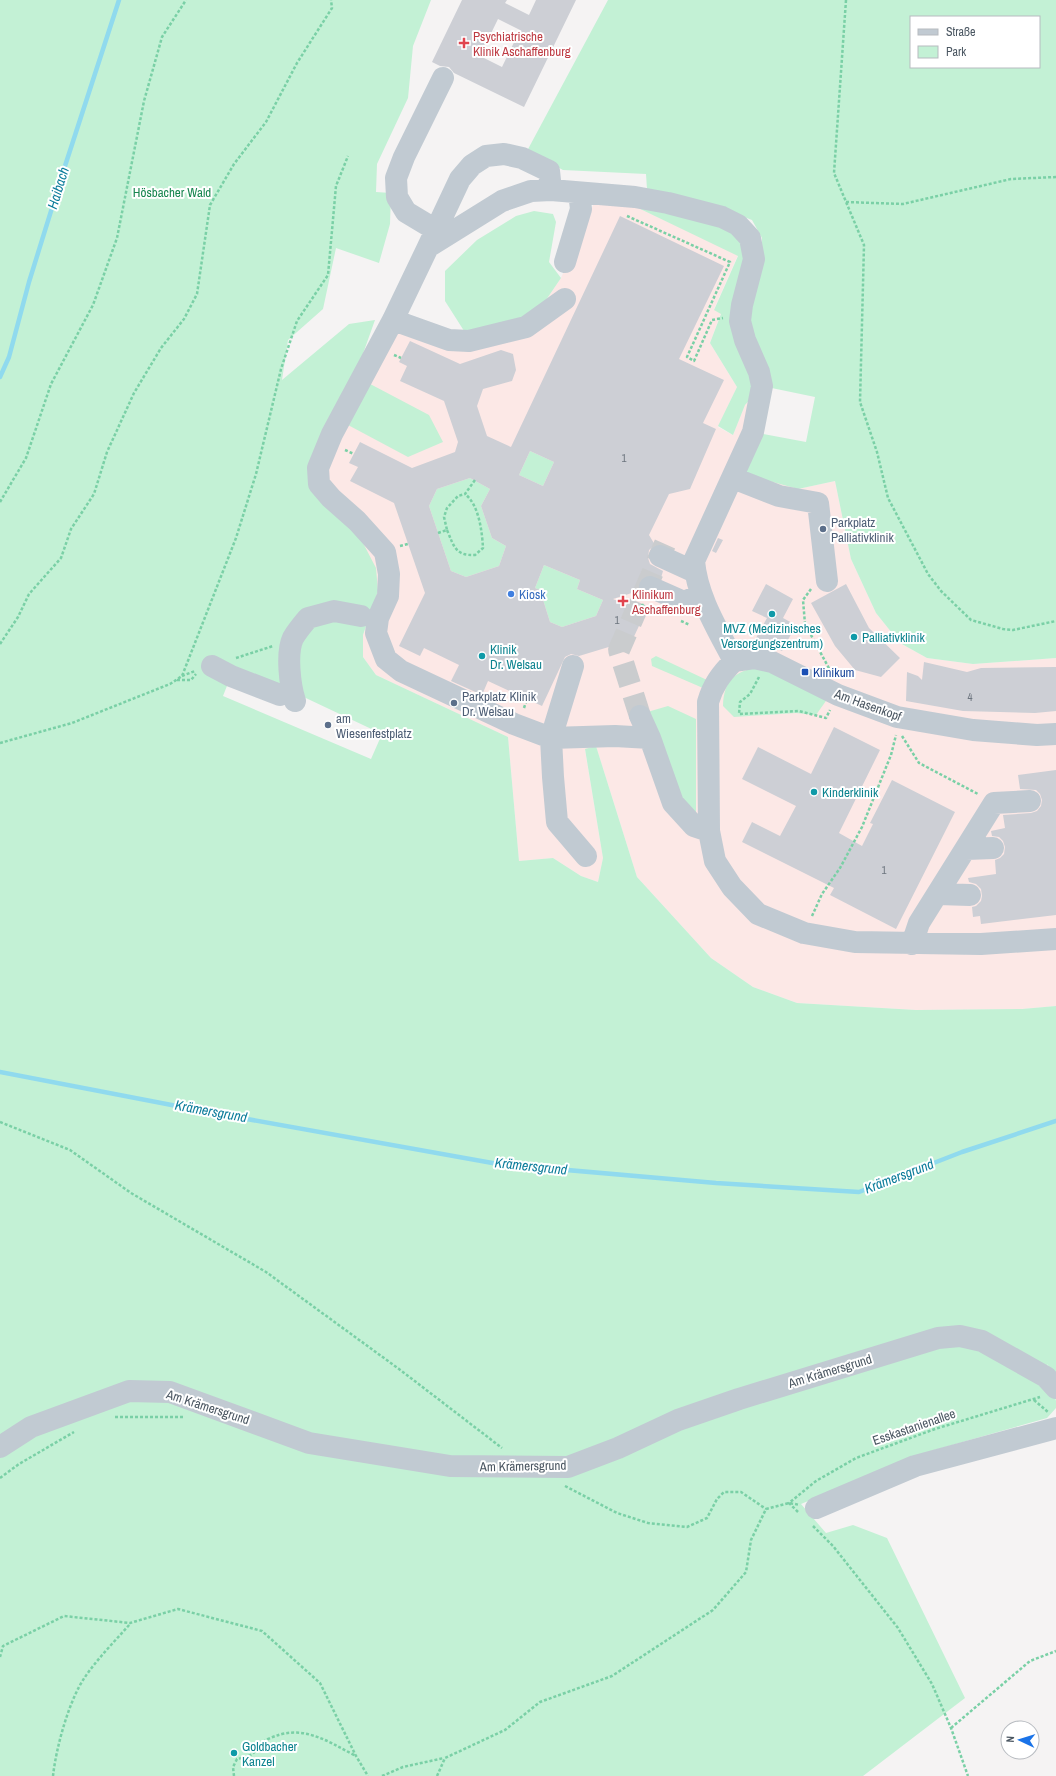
<svg xmlns="http://www.w3.org/2000/svg" width="1056" height="1776" viewBox="0 0 1056 1776" font-family="'Archivo Narrow',sans-serif">
  <style>
    .medical { fill: #fce8e6 }
    .green { fill: #c3f1d5; fill-rule: evenodd }
    .lines { fill: none; stroke-linecap: round; stroke-linejoin: round }
    .stream { stroke: #90daee; stroke-width: 4.5 }
    .building { fill: #cdcfd5; fill-rule: evenodd }
    .minor-tunnel { stroke: #caccce; stroke-width: 22; stroke-dasharray: 22 11; stroke-linecap: butt }
    .path { stroke: #7ad0a6; stroke-width: 2.5; stroke-dasharray: 3 2; stroke-linecap: butt }
    .minor { stroke: #c1cad2; stroke-width: 22 }
    .health-dot { fill: #e0444e; stroke: #fff; stroke-width: 1.5 }
    .service-dot { fill: #5c6f8a; stroke: #fff; stroke-width: 1.5 }
    .shop-dot { fill: #3f7fe0; stroke: #fff; stroke-width: 1.5 }
    .culture-dot { fill: #0f9aa8; stroke: #fff; stroke-width: 1.5 }
    .transit-dot { fill: #1a4fb4; stroke: #fff; stroke-width: 1.5 }
    .labels { text-anchor: middle; dominant-baseline: central; stroke-width: 4; stroke-linejoin: round; paint-order: stroke }
    .number-label { font-size: 11px; fill: #6b747e }
    .health-label { font-size: 13px; fill: #be3a42; stroke: #fff; text-anchor: start }
    .park-label { font-size: 13px; fill: #17864f; stroke: #fff }
    .service-label { font-size: 13px; fill: #4e5e75; stroke: #fff; text-anchor: start }
    .shop-label { font-size: 13px; fill: #366cbe; stroke: #fff; text-anchor: start }
    .culture-label { font-size: 13px; fill: #0d838f; stroke: #fff; text-anchor: start }
    .transit-label { font-size: 13px; fill: #164399; stroke: #fff; text-anchor: start }
    .street-label { font-size: 13px; fill: #4a5661; stroke: #fff }
    .water-label { font-size: 14px; font-style: italic; fill: #0c7c9b; stroke: #fff }
  </style>
  <rect width="100%" height="100%" fill="#f5f3f3"/>
  <path class="medical" d="M594 203 632 205 738 255 714 309 721 313 710 343 737 387 718 427 733 435 745 405 762 386 753 432 798 489 835 481 851 559 876 613 900 643 927 658 973 664 1056 658V1006L1022 1009 916 1010 797 1003 753 987 711 958 637 877 596 746 585 750 603 858 598 882 581 876 553 858 519 861 508 737 376 675 363 657V635L370 616 311 463 389 308 417 321 466 334 546 300 561 278Z"/>
  <path class="green" d="M0 0H431L413 46 408 98 377 164 376 192 391 193 390 224 379 263 336 248 323 309 288 340 282 380 349 324 375 320 355 376 429 415 443 442 408 457 333 417 311 463 362 541 376 568 378 591 363 635V657L376 675 508 737 519 861 553 858 581 876 598 882 603 858 585 749 596 746 637 877 711 958 753 987 797 1003 916 1010 1022 1009 1056 1006V1376L1047 1364 1056 1401V1408L1047 1418 917 1455 801 1504 826 1533 853 1525 887 1538 965 1698 863 1776H0ZM234 668 291 691 382 734 371 759 223 696Z
    M608 0H1056V658L973 664 927 658 900 643 876 613 851 559 835 481 798 489 744 474 753 432 806 442 815 397 762 386 744 322 762 263V238L752 220 726 210 647 189 646 174 563 170 527 151ZM911 17H1039V67H911Z
    M632 205 678 211 739 234 746 270 757 392 745 405 733 435 718 426 737 387 710 343 721 314 714 310 738 256Z
    M534 211 553 214 556 222 549 262 561 278 546 300 519 320 466 334 445 301V271L477 240 516 216Z
    M530 451 554 462 543 486 519 475Z
    M470 478 490 489 481 506 492 538 506 546 499 566 466 577 451 571 429 506 437 489Z
    M544 565 580 580 577 589 603 600 596 616 562 627 550 622 540 590 535 588Z
    M656 656 707 680 703 688 652 666 651 659Z
    M758 667 828 698 816 715 796 713 734 717 723 706C724 680 734 672 758 667Z
    M668 706 696 719V816L678 800 644 713Z"/>
  <g class="lines">
    <path class="stream" d="M0 377 9 357 29 282 65 166 119 0
      M0 1072 208 1112 498 1164 716 1183 859 1192 962 1152 1056 1121"/>
  </g>
  <path class="building" d="M462 0H507L505 3 529 15 536 0H576L524 107 454 73 449 67 440 66 432 62ZM498 19 520 30 502 67 480 56Z
    M620 216 724 266 679 359 724 380 703 423 716 429 690 489 669 494 649 535 655 545 649 550 648 558 650 564 663 571 661 578 649 575 643 577 638 582V591L613 599 645 613 631 643 616 636 612 646 579 656 571 654 565 657 542 706 488 681 482 695 451 681 459 665 424 648 420 656 399 646 425 593 394 503 350 481 358 467 349 463 360 442 412 468 455 452 458 442 444 401 400 381 407 366 399 362 410 341 460 364 501 350 513 354 516 370 512 381 483 389 477 406 487 436 511 447ZM530 451 554 462 543 486 519 475ZM470 478 490 489 481 506 492 538 506 546 499 566 466 577 451 571 429 506 437 489ZM544 565 580 580 577 589 603 600 596 616 562 627 550 622 540 590 535 588Z
    M718 538 723 540 716 553 712 551Z
    M766 584 793 599 783 618 796 625 782 651 756 638 767 618 752 611Z
    M846 584 869 628 900 658 881 677 855 670 835 646 811 603Z
    M924 662 967 672 981 668 1056 667V711L1035 713 963 711 906 701 907 672 918 676 922 680Z
    M834 727 880 750 839 833 862 846 873 824 870 823 892 780 955 812 896 929 830 895 834 888 742 842 752 822 780 836 796 806 742 779 758 747 811 774Z
    M1056 770V915L981 924 980 916 973 917 972 907 976 906 981 901 982 896 981 889 976 884 969 882 968 878 996 874 995 860 1000 858 1004 854 1005 847 1003 841 999 837 992 836 991 831 1005 828 1003 815 1031 813 1037 811 1041 806 1042 800 1040 794 1036 790 1020 789 1018 775Z"/>
  <g class="lines">
    <path class="minor-tunnel" d="M640 716 619 650 665 544"/>
    <path class="path" d="M846 0 834 173 864 245 860 402 877 452 888 498 928 574 941 591 971 620 1003 629 1013 630 1056 621
      M846 202 903 204 1011 179 1056 177
      M627 216 730 262 687 357 694 361 712 320 723 318
      M394 355 401 358
      M345 450 354 454
      M0 502 26 458 51 384 93 305 117 238 144 101 162 37 186 0
      M447 530C454 546 455 556 475 555L483 548C482 531 479 505 465 494
      M438 533 447 530 444 517 447 508 458 496 465 494 475 480
      M400 546 408 544
      M811 589 803 600 805 624 831 672
      M642 604 647 613
      M681 621 690 625
      M0 644 18 617 29 594 61 558 71 529 94 494 107 452 134 393 161 348 184 319 197 294 210 205 234 164 266 122 297 63 332 8 331 0
      M236 658 273 646
      M182 676 195 671
      M759 677 750 694 740 702 739 714 799 711 826 718 830 710
      M177 680H191L196 674
      M524 708 527 699
      M902 736 919 763 978 794
      M0 743 72 723 170 684 182 676 236 538 256 474 281 369 297 321 328 275 336 186 348 156
      M812 916 822 894 840 868 862 827 891 755 896 735
      M0 1122 70 1150 131 1193 266 1272 399 1369 502 1448
      M1034 1400 1048 1412
      M115 1417H184
      M0 1478 19 1464 74 1432
      M565 1486 617 1513 648 1523 687 1527 707 1518 717 1499 724 1492H741L766 1509
      M798 1512 789 1503 816 1481 856 1458 935 1429 1040 1397
      M813 1526 833 1546 898 1628 932 1684 951 1728 968 1776
      M0 1657 3 1646 64 1616 130 1623 178 1609 262 1631 320 1683 356 1756 368 1776
      M951 1728 1030 1661 1056 1651
      M53 1776C56 1748 69 1700 85 1677 98 1658 115 1641 130 1624
      M234 1776 233 1767 237 1759C242 1758 248 1757 252 1754 258 1750 261 1742 268 1739 302 1723 325 1740 356 1756
      M382 1776 403 1767 444 1758
      M437 1776 445 1758 505 1730 540 1702 612 1676 713 1610 746 1572 751 1540 766 1509 789 1503 800 1505"/>
    <path class="minor" d="M436 230 406 212 397 197 396 178 404 157 443 78
      M428 247 460 179 472 165 486 156 504 154 522 158 549 171 551 190
      M565 262 581 209 579 193
      M393 320 449 340 469 341 526 327 565 299
      M733 478 779 496 818 503 827 581
      M660 556 695 572
      M650 587 684 602 701 595
      M734 661C721 674 713 685 708 702L709 831 715 861 732 887 758 914 804 933 855 942 981 944 1056 939
      M734 661 754 658 772 662 838 695 897 717 973 730 1037 735 1056 734
      M212 666 231 676 280 695
      M573 666 551 738 553 777 557 822 586 856
      M295 701C290 686 286 653 293 638 297 631 303 624 308 618L334 611 361 616
      M640 716 650 738 673 803 694 826 709 831
      M650 738 615 736 551 738 514 724 401 671 386 659 376 633 378 618 388 596 389 574 385 552 357 521 331 498 319 484 318 468 332 434 393 320 428 247 502 201 531 191 551 190 635 197 668 203 722 217 738 225 750 238 754 259 742 305 740 321 745 340 759 372 762 386 753 432 694 561C697 597 718 630 734 661
      M966 849 993 848
      M938 894 970 895
      M912 944 919 923 994 803 1030 801
      M0 1447 31 1427 129 1391 170 1392 309 1443 450 1466 568 1467 618 1448 678 1420 739 1399 938 1338 960 1336 982 1341 1046 1377 1056 1388
      M816 1508 915 1466 1056 1428"/>
  </g>
  <g class="health-dot">
    <path d="M462 37h4v4h4v4h-4v4h-4v-4h-4v-4h4z"/>
    <path d="M621 595h4v4h4v4h-4v4h-4v-4h-4v-4h4z"/>
  </g>
  <g class="service-dot">
    <circle cx="823" cy="529" r="4"/>
    <circle cx="454" cy="703" r="4"/>
    <circle cx="328" cy="725" r="4"/>
  </g>
  <circle class="shop-dot" cx="511" cy="594" r="4"/>
  <g class="culture-dot">
    <circle cx="772" cy="614" r="4"/>
    <circle cx="854" cy="637" r="4"/>
    <circle cx="482" cy="656" r="4"/>
    <circle cx="814" cy="792" r="4"/>
    <circle cx="234" cy="1753" r="4"/>
  </g>
  <rect class="transit-dot" x="801" y="668" width="8" height="8" rx="2"/>
  <g class="labels">
    <g class="number-label">
      <text x="624" y="458">1</text>
      <text x="617" y="620">1</text>
      <text x="970" y="697">4</text>
      <text x="884" y="870">1</text>
    </g>
    <g class="health-label">
      <text x="473" y="36">Psychiatrische<tspan x="473" dy="15">Klinik Aschaffenburg</tspan></text>
      <text x="632" y="594">Klinikum<tspan x="632" dy="15">Aschaffenburg</tspan></text>
    </g>
    <g class="park-label">
      <text x="172" y="192">Hösbacher Wald</text>
    </g>
    <g class="service-label">
      <text x="831" y="522">Parkplatz<tspan x="831" dy="15">Palliativklinik</tspan></text>
      <text x="462" y="696">Parkplatz Klinik<tspan x="462" dy="15">Dr. Welsau</tspan></text>
      <text x="336" y="718">am<tspan x="336" dy="15">Wiesenfestplatz</tspan></text>
    </g>
    <g class="shop-label">
      <text x="519" y="594">Kiosk</text>
    </g>
    <g class="culture-label">
      <text x="772" y="628" text-anchor="middle">MVZ (Medizinisches<tspan x="772" dy="15">Versorgungszentrum)</tspan></text>
      <text x="862" y="637">Palliativklinik</text>
      <text x="490" y="649">Klinik<tspan x="490" dy="15">Dr. Welsau</tspan></text>
      <text x="822" y="792">Kinderklinik</text>
      <text x="242" y="1746">Goldbacher<tspan x="242" dy="15">Kanzel</tspan></text>
    </g>
    <g class="transit-label">
      <text x="813" y="672">Klinikum</text>
    </g>
    <g class="street-label">
      <text transform="translate(868 705) rotate(20)">Am Hasenkopf</text>
      <text transform="translate(830 1371) rotate(-17)">Am Krämersgrund</text>
      <text transform="translate(208 1407) rotate(18)">Am Krämersgrund</text>
      <text transform="translate(914 1427) rotate(-19)">Esskastanienallee</text>
      <text transform="translate(523 1466) rotate(-1)">Am Krämersgrund</text>
    </g>
    <g class="water-label">
      <text transform="translate(58 188) rotate(-73)">Haibach</text>
      <text transform="translate(211 1111) rotate(10)">Krämersgrund</text>
      <text transform="translate(531 1166) rotate(6)">Krämersgrund</text>
      <text transform="translate(899 1176) rotate(-21)">Krämersgrund</text>
    </g>
  </g>
  <rect x="910" y="16" width="130" height="52" fill="#ffffff" stroke="#b7bbc0"/>
  <rect x="918" y="29" width="20" height="6" fill="#c1cad2" stroke="#b7bbc0"/>
  <text x="946" y="36" font-size="12" fill="#4a5661">Straße</text>
  <rect x="918" y="46" width="20" height="12" fill="#c3f1d5" stroke="#b7bbc0"/>
  <text x="946" y="56" font-size="12" fill="#4a5661">Park</text>
  <g transform="translate(1020 1740) rotate(274)"><circle r="19" fill="#ffffff" stroke="#b7bbc0"/>
  <path d="M0-3L7 15L0 10L-7 15Z" fill="#1a73e8"/>
  <text y="-6" font-size="11" font-weight="bold" text-anchor="middle" fill="#4a5661">N</text>
  </g>
</svg>
